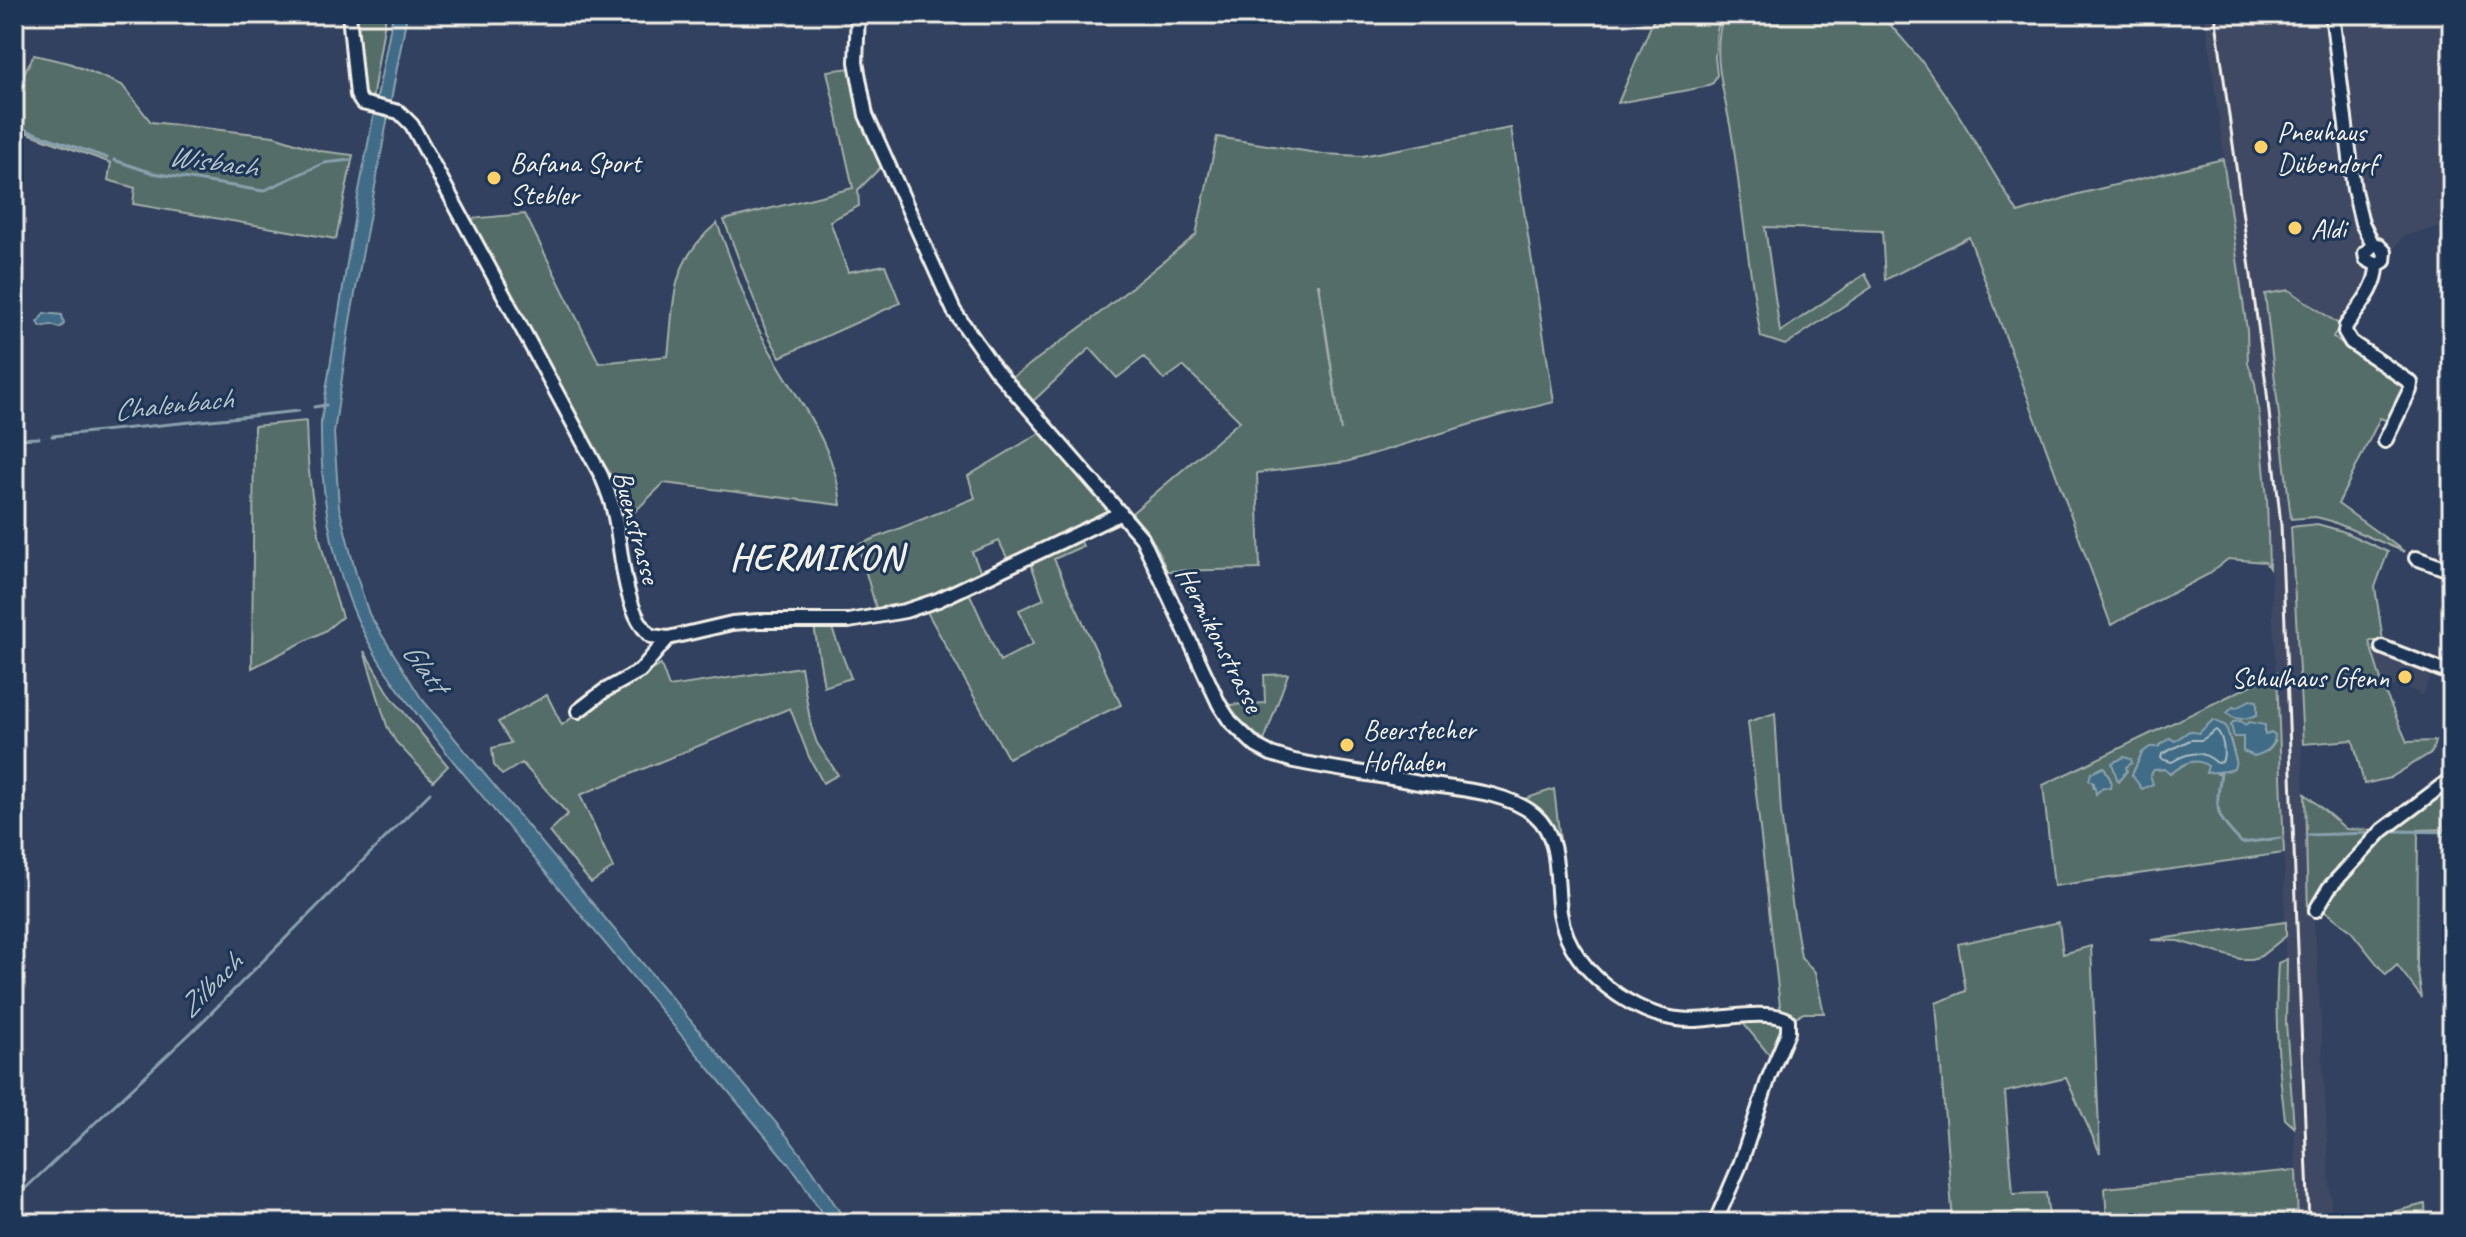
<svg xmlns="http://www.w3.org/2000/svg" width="2466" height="1237" viewBox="0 0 2466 1237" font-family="Caveat,sans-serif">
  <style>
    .built { fill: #404a64 }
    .green { fill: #546d69; stroke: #a4afa8; stroke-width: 2; fill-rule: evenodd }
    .water { fill: #416c87; stroke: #89a1ae; stroke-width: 2 }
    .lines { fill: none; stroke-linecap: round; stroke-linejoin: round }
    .shore { stroke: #acbcc1; stroke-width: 2 }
    .stream { stroke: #89a1ae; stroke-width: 3 }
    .minor-casing { stroke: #f4f1e8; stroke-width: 18 }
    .minor { stroke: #1d3557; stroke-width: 12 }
    .rail { stroke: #f4f1e8; stroke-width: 3 }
    .poi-dot { fill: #ffd166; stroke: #1d3557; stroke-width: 3 }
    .labels { text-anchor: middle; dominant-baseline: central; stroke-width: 6; stroke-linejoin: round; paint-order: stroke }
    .poi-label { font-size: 28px; fill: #f4f1e8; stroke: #1d3557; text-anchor: start }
    .street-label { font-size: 28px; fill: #f4f1e8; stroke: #1d3557 }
    .water-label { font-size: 30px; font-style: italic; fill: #b5c2c6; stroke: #1d3557 }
    .district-label { font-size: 36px; font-weight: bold; letter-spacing: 2px; fill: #f4f1e8; stroke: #1d3557 }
  </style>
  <rect width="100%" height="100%" fill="#32415f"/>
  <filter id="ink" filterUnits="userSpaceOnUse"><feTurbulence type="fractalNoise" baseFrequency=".0125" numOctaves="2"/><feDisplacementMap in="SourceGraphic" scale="16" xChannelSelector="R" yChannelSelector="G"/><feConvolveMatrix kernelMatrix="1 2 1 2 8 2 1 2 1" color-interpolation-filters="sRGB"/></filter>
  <g filter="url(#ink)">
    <path class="built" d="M2205 14H2452V223L2403 236 2342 326 2290 289 2264 294 2289 497 2306 835 2317 956 2332 1223H2298L2293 1102 2286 1023 2284 836 2267 499 2263 451 2253 375 2248 363 2247 330Z
      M2383 649 2434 671 2422 695 2401 684 2384 690 2373 651Z"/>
    <path class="green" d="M353 14H386L372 100 362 99Z
      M1656 14H1722L1717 30 1715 57 1717 75 1713 83 1704 87 1618 103Z
      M1724 14H1881L1920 59 1955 109 2018 213 2078 194 2223 159 2247 330 2248 363 2255 383 2259 413 2267 499 2269 568 2265 562 2228 559 2209 574 2111 625 1969 237 1885 280 1882 231 1765 227 1780 332 1865 274 1872 287 1785 345 1761 337C1749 272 1742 207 1733 142 1727 99 1709 57 1724 14Z
      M34 55 69 63 122 85 151 122 274 136 320 151 353 155 336 239 133 204 135 188 108 180 111 163 14 128V91Z
      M850 68 859 109 882 166 858 190 859 206 830 221 848 272 885 265 900 303 780 357 766 331 724 220 853 188 827 71Z
      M1511 128 1554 402 1498 416 1346 462 1257 473 1260 569 1167 571 1155 544 1132 513 1240 421 1183 366 1164 380 1144 357 1117 378 1090 348 1031 403 1010 379 1096 316 1196 235 1217 137 1323 154 1362 156ZM1318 284H1319L1341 431Z
      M525 214 599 363 668 356C675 297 669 264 717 223 732 261 744 302 763 338 791 392 836 442 841 505L664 483 621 525 468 219Z
      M2289 290 2340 325 2333 337 2403 381V385L2407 388 2391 422 2380 418 2338 504 2405 552 2331 521 2316 517 2291 519 2265 294Z
      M306 421C307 490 320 551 342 617L325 631 252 668 254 426Z
      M1043 431 1109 507 1105 517 1009 562 999 541 972 552 982 575 936 597 878 615 858 545 975 498 968 476Z
      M2317 524 2342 531 2388 552 2375 587 2383 641H2369L2384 690 2407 742 2435 741 2432 752 2390 778 2364 784 2353 740 2303 744 2291 527Z
      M1079 538 1083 546 1054 559 1121 705 1008 758 926 610 968 590 1000 661 1033 644 1019 610 1044 599 1029 559Z
      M814 626H831L851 678 824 687Z
      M364 651 392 698 448 766 433 781 396 742 387 726Z
      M661 665 669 687 801 667 811 726 817 743 838 775 823 783 809 757 790 708 580 795 613 868 591 883 549 832 568 814 522 763 502 775 494 765 492 748 511 743 498 722 547 695 562 725 605 693Z
      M2277 673 2284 853 2054 886 2043 785ZM2199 733 2229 735 2236 761 2218 774C2214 772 2211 769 2208 765 2195 753 2180 767 2170 774L2165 769 2154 770 2150 775H2132L2142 753 2158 747 2170 738 2174 741ZM2264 733 2275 741 2267 751 2254 756 2243 737ZM2104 767 2111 781 2101 788H2094L2091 773Z
      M1288 674 1264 741 1238 719 1229 705 1265 703 1264 675Z
      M1775 713 1781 812 1792 903 1801 957 1815 973 1824 1013H1804L1788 1020 1775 1062 1738 1017 1781 1015 1748 722Z
      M2452 782V829L2418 830 2417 966 2422 998 2397 965 2386 975 2350 930 2324 910 2323 902 2392 826Z
      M1554 789 1573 950 1549 833 1513 803Z
      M2305 794 2346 829 2377 830 2313 914H2308Z
      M2059 922 2063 954 2091 946 2100 1153 2066 1078 2005 1092 2013 1194 2046 1193 2050 1223H1953L1936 1003 1966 991 1958 944Z
      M2286 922V936L2261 956 2252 959H2240L2178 941 2151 940Z
      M2287 959 2286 1023 2294 1127 2285 1119C2278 1067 2274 1016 2278 963Z
      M2296 1170 2298 1223H2107L2105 1188Z
      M2425 1204 2426 1223H2346Z"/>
    <path class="water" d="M393 14H407L350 321 334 433 339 507 356 574 369 614 421 698 787 1136 812 1169 847 1223H828L797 1174 453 761C427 726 399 694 377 657 334 586 320 503 321 421L358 196Z
      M44 313 62 315 64 324 60 328 51 325 41 327 38 322Z
      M2250 700 2257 701V715C2247 719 2235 722 2227 713L2233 707 2236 708Z
      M2213 720 2226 726 2236 761 2234 769C2224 773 2216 771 2206 773L2208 766C2193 755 2182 766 2170 774L2165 769 2154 770 2150 775 2153 784 2142 789 2132 775 2142 753 2150 747H2158L2170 738 2175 741 2189 731 2199 733Z
      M2241 721 2245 725 2249 722 2265 725V735L2271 732 2275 735C2275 748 2265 753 2254 756L2243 751V737H2234L2231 725 2233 722Z
      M2124 757 2131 759 2132 763 2126 767 2127 771 2118 782 2112 763Z
      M2104 767 2111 781 2110 788 2103 787 2096 794 2094 783 2089 780 2091 773Z"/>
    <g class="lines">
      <path class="shore" d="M2216 730C2223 735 2226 754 2222 762L2217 763C2202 749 2188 752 2172 762L2161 759 2162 754 2190 740H2202Z"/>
      <path class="stream" d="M14 126 107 158
        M114 160 153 173 263 191 324 163 351 160
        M314 407 326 405
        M52 436 299 411
        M14 439 39 438
        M2221 772C2216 812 2213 813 2242 843L2280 838
        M2394 831 2452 832
        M2306 835 2372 833
        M14 1199 196 1028 430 793"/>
      <defs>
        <path id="minor" d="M349 14 357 95 362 103 399 112 412 125 601 475C607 489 612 502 615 517 622 551 623 611 651 636L668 638 732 623 758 621H849L905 611 938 600 1121 513
          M858 14 856 62 866 115 954 311 995 369 1142 538 1219 704 1230 721 1256 746 1271 754 1294 761C1335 769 1378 775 1419 783 1456 789 1506 791 1535 815 1562 838 1555 882 1560 913 1566 948 1589 975 1618 995 1640 1010 1665 1020 1692 1020 1716 1020 1768 1008 1788 1020V1032L1769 1077 1740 1165 1715 1223
          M2332 14 2354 190 2362 223 2373 245H2378L2385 252 2384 261 2377 265 2366 259 2365 253 2373 245
          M2377 265C2378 287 2358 308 2346 326L2345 332 2351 342 2411 383 2410 390 2385 441
          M2416 558 2452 571
          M2382 647 2452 674
          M578 711 604 691 640 671 668 638
          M2316 910 2329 888 2383 830 2452 778"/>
      </defs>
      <use href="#minor" class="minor-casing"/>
      <use href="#minor" class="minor"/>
      <path class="rail" d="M2215 14 2266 384 2281 525 2309 1223"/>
    </g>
  </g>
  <g class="poi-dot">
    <circle cx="2261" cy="147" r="8"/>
    <circle cx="494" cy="178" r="8"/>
    <circle cx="2295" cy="228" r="8"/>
    <circle cx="2405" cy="677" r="8"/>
    <circle cx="1347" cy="745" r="8"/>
  </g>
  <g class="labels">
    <g class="poi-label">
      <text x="2277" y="131">Pneuhaus<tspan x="2277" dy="32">Dübendorf</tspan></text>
      <text x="510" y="162">Bafana Sport<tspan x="510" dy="32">Stebler</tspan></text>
      <text x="2311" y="228">Aldi</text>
      <text x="2389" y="677" text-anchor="end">Schulhaus Gfenn</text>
      <text x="1363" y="729">Beerstecher<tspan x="1363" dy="32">Hofladen</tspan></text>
    </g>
    <g class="street-label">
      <text transform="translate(637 527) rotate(75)">Buenstrasse</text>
      <text transform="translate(1220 639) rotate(63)">Hermikonstrasse</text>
    </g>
    <g class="water-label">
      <text transform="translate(213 161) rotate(8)">Wisbach</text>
      <text transform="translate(173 404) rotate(-6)">Chalenbach</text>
      <text transform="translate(425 667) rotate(54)">Glatt</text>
      <text transform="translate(210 985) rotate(-45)">Zilbach</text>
    </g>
    <g class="district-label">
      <text x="817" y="557">HERMIKON</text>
    </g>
  </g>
  <rect width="2466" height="1237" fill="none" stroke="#1d3557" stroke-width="48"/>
  <rect x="24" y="24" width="2418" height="1189" fill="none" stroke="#f4f1e8" stroke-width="3" filter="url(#ink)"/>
</svg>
